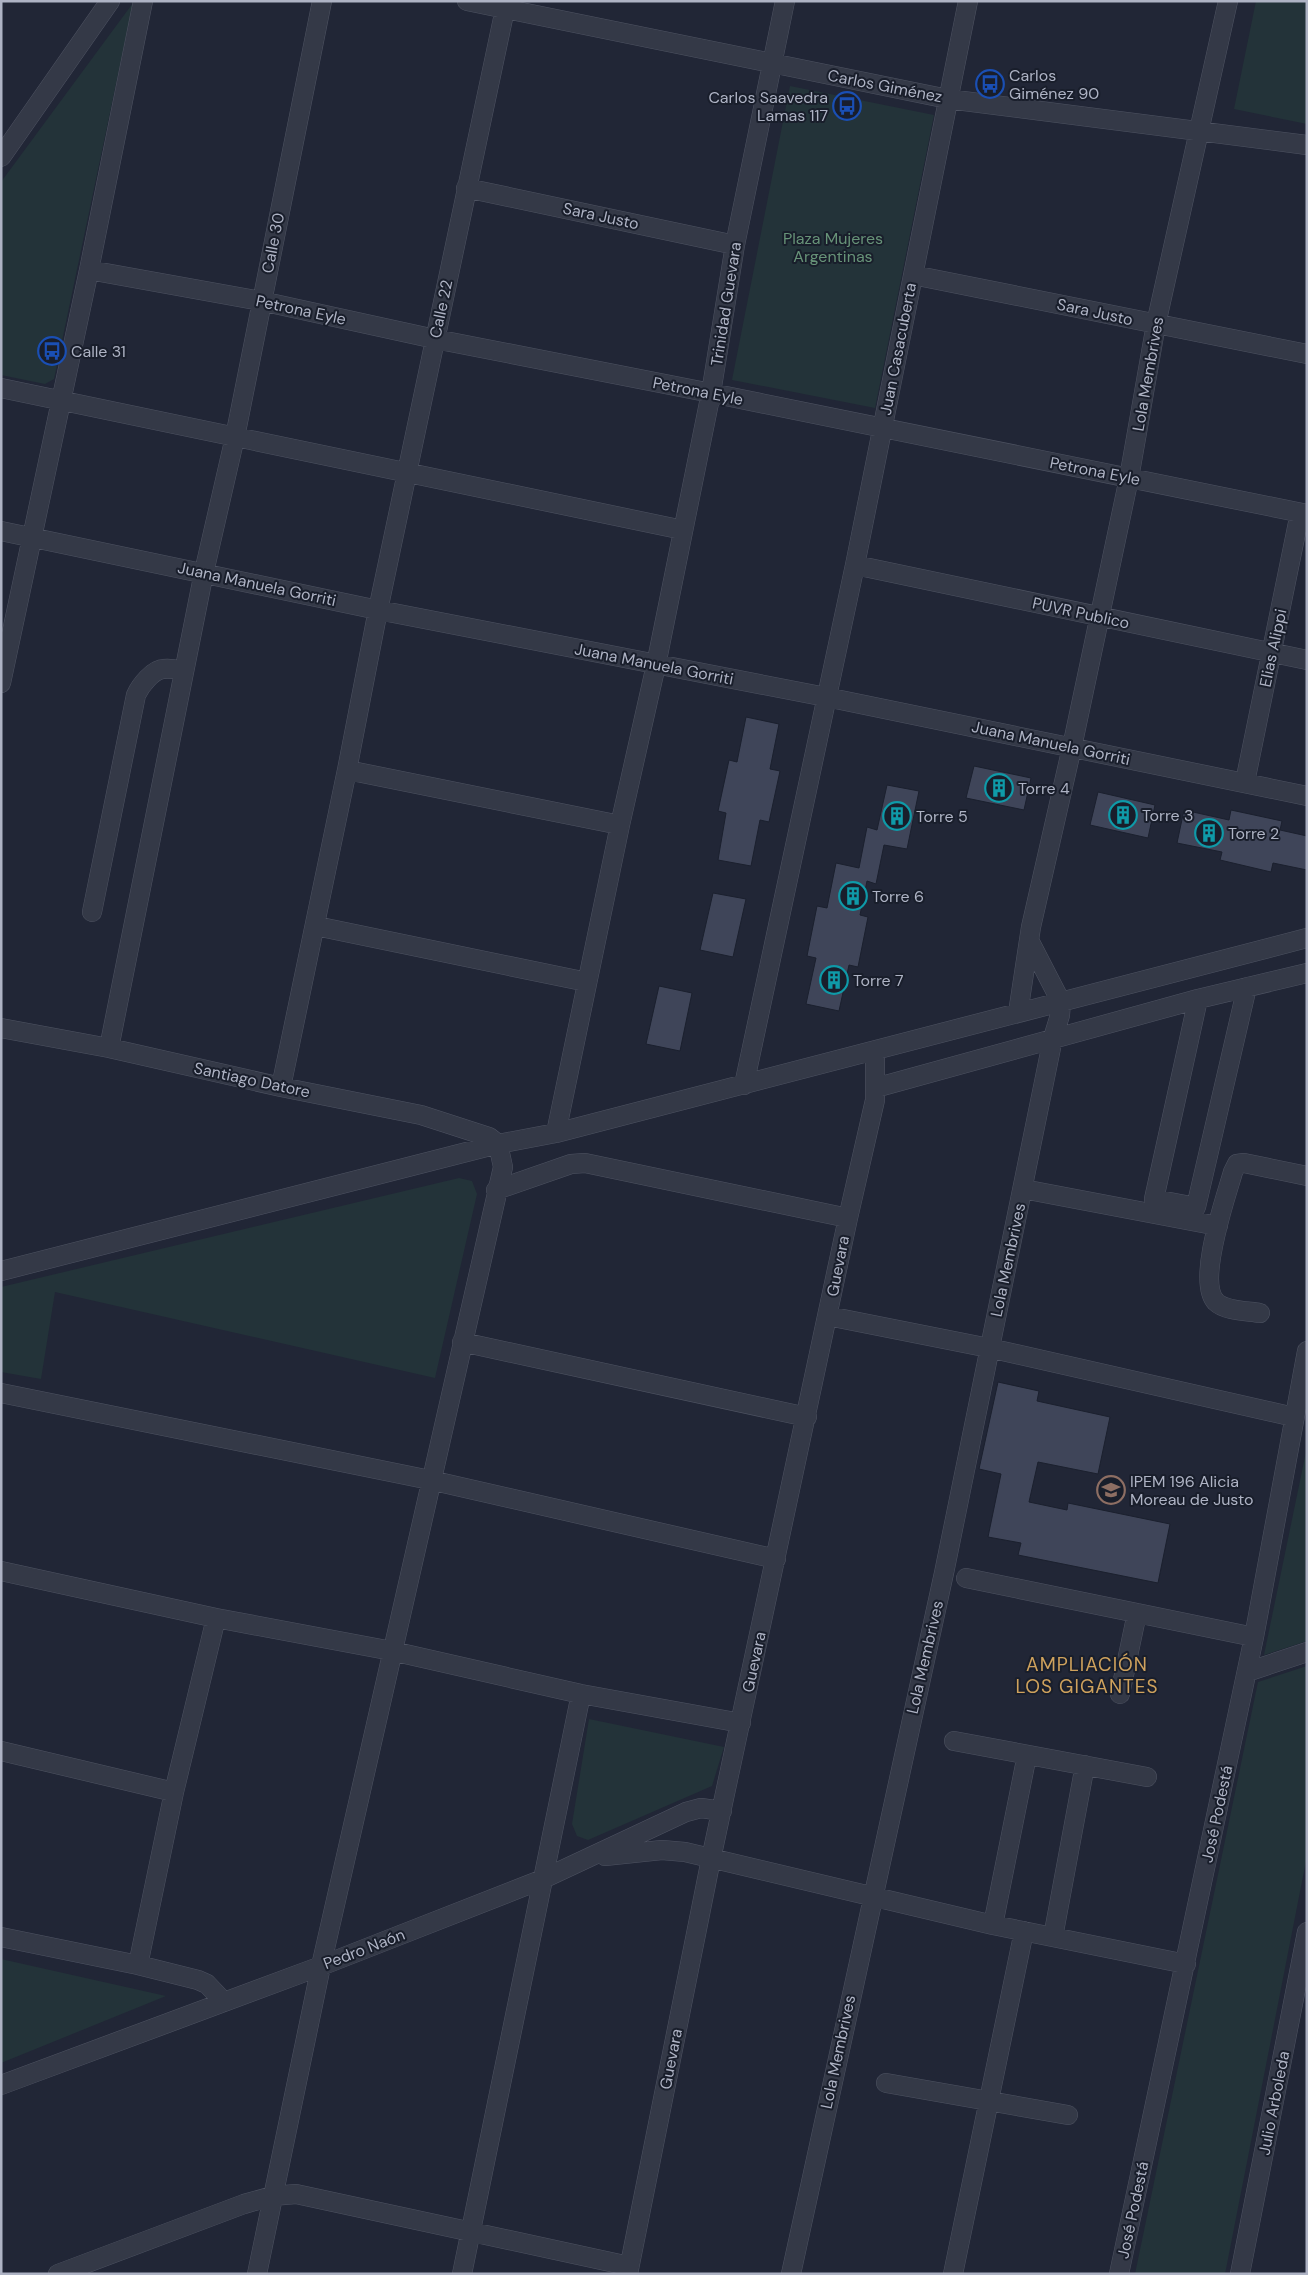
<svg xmlns="http://www.w3.org/2000/svg" width="1308" height="2275" viewBox="0 0 1308 2275" font-family="'DM Sans',sans-serif">
  <style>
    .green { fill: #233339 }
    .building { fill: #3f4559; stroke: #1b202e }
    .lines { fill: none; stroke-linecap: round; stroke-linejoin: round }
    .minor-casing { stroke: #4e5362; stroke-width: 20 }
    .minor { stroke: #343947; stroke-width: 19 }
    .labels { text-anchor: middle; dominant-baseline: central; stroke-width: 4; stroke-linejoin: round; paint-order: stroke }
    .poi-label { font-size: 16px; fill: #aeb3c4; stroke: #191e2b; text-anchor: start }
    .street-label { font-size: 16px; fill: #aeb3c4; stroke: #191e2b }
    .park-label { font-size: 16px; fill: #679378; stroke: #191e2b }
    .quarter-label { font-size: 19px; letter-spacing: 1px; fill: #cfa25d; stroke: #191e2b }
  </style>
  <rect width="100%" height="100%" fill="#212636"/>
  <path class="green" d="M1256 1H1307V124L1234 109Z
    M133 3 54 379 45 384 1 375V182Z
    M790 86 934 115 875 408 732 380Z
    M459 1178 472 1181 477 1194 435 1378 55 1292 41 1379 1 1372V1287Z
    M1307 1447V1641L1264 1655Z
    M1307 1666V1856L1225 2274H1135L1258 1682Z
    M589 1719 724 1747 712 1786 588 1840 577 1836 572 1824Z
    M1 1959 166 1996 1 2063Z"/>
  <path class="building" d="M746 717 779 724 770 769 780 771 769 822 760 820 751 866 718 860 726 813 718 811 729 760 737 762Z
    M974 766 1031 778 1024 810 966 798Z
    M887 785 919 791 907 849 884 845 876 884 867 881 860 915 868 917 858 967 849 965 839 1011 806 1004 816 958 807 956 817 906 827 908 836 863 859 868 867 827 877 830Z
    M1098 792 1155 805 1148 838 1090 825Z
    M1184 810 1229 820 1231 810 1282 821 1280 830 1307 836V870L1273 863 1271 872 1220 860 1222 852 1177 843Z
    M713 893 746 899 733 957 700 950Z
    M659 986 692 993 680 1051 646 1044Z
    M998 1382 1039 1391 1037 1401 1110 1417 1098 1474 1038 1462 1029 1502 1067 1510 1068 1503 1170 1524 1158 1583 1018 1555 1021 1543 988 1537 1001 1474 979 1469Z"/>
  <g class="lines">
    <defs>
      <path id="minor" d="M467 1 948 99 1307 145
        M1 157 110 1
        M466 188 735 245
        M89 270 261 301 435 339 711 393 1307 514
        M913 275 1307 354
        M1 388 683 530
        M1 531 378 610 826 697 1307 796
        M855 565 1307 660
        M1 683 89 270 143 1
        M347 770 620 825
        M1245 782 1300 513
        M92 912 136 695C140 686 153 669 164 669 171 668 178 670 184 671
        M316 926 587 982
        M1198 999 1154 1199 1196 1207 1247 987
        M1018 1013 1031 927 1072 747 1129 478 1156 324 1228 1
        M1 1028 109 1048 281 1087 421 1115 489 1137 498 1144
        M109 1048 204 572 235 437 322 1
        M744 1085 855 565 968 1
        M281 1087 347 770 378 610 505 9
        M875 1088 1198 999 1307 973
        M556 1133 620 825 656 665 711 393 735 245 785 1
        M1023 1189 1218 1226
        M496 1190 571 1164 585 1163 848 1218
        M1 1271 498 1144 556 1133 1307 938
        M1260 1313C1248 1311 1225 1311 1216 1302 1196 1281 1226 1197 1233 1172L1237 1164 1244 1163 1307 1176
        M828 1316 989 1348 1294 1417
        M462 1342 807 1417
        M1 1393 430 1480 776 1559
        M1 1571 216 1618 392 1651 581 1694 741 1723
        M966 1578 1254 1637
        M1247 1672 1307 1652
        M1120 1694 1137 1613
        M954 1741 1147 1777
        M1 1751 174 1792
        M605 1856 662 1850 685 1852 993 1925 1186 1964
        M993 1925 1027 1755
        M1 1937 138 1965 198 1980 207 1984 224 2002
        M1053 1937 1085 1765
        M138 1965 174 1792 216 1618
        M886 2083 1068 2115
        M1 2085 321 1966 543 1879 686 1812 701 1808 722 1811
        M58 2274 244 2204 273 2196 296 2194 629 2266
        M257 2274 321 1966 503 1167 498 1144
        M462 2274 581 1694
        M628 2274 711 1859 848 1218 875 1100V1051
        M791 2274 944 1573 1053 1038 1060 1015 1061 1002 1029 940
        M953 2274 1024 1931
        M1119 2274 1254 1637 1307 1351
        M1240 2274 1307 1932"/>
    </defs>
    <use href="#minor" class="minor-casing"/>
    <use href="#minor" class="minor"/>
  </g>
  <defs>
    <symbol id="bus-ring" viewBox="-11 -11 22 22"><circle r="9.5" fill="#191e2b" stroke="#1a4fb4" stroke-width="1.5"/><path d="M-5-6H5V4H4V6H2V4H-2V6H-4V4H-5ZM-3.5-4V0h7V-4ZM-3.5 1.2v1.5H-2V1.2ZM2 1.2v1.5H3.5V1.2Z" fill="#1a4fb4"/></symbol>
    <symbol id="building-ring" viewBox="-11 -11 22 22"><circle r="9.5" fill="#191e2b" stroke="#0f9aa8" stroke-width="1.5"/><path d="M-4-6H4V6H1V3H-1V6H-4ZM-2.5-4.3h1.7v1.8h-1.7ZM.8-4.3h1.7v1.8H.8ZM-2.5-1h1.7V.8h-1.7ZM.8-1h1.7V.8H.8Z" fill="#0f9aa8"/></symbol>
    <symbol id="school-ring" viewBox="-11 -11 22 22"><circle r="9.5" fill="#191e2b" stroke="#8d6e63" stroke-width="1.5"/><path d="M0-5L7-2L0 1L-7-2ZM-4 1L0 2.5L4 1V4Q0 6-4 4Z" fill="#8d6e63"/></symbol>
  </defs>
  <g fill-rule="evenodd">
    <use href="#bus-ring" x="974" y="68" width="32" height="32"/>
    <use href="#bus-ring" x="831" y="90" width="32" height="32"/>
    <use href="#bus-ring" x="36" y="335" width="32" height="32"/>
    <use href="#building-ring" x="983" y="772" width="32" height="32"/>
    <use href="#building-ring" x="1107" y="799" width="32" height="32"/>
    <use href="#building-ring" x="881" y="800" width="32" height="32"/>
    <use href="#building-ring" x="1193" y="817" width="32" height="32"/>
    <use href="#building-ring" x="837" y="880" width="32" height="32"/>
    <use href="#building-ring" x="818" y="964" width="32" height="32"/>
    <use href="#school-ring" x="1095" y="1474" width="32" height="32"/>
  </g>
  <g class="labels">
    <g class="poi-label">
      <text x="1009" y="75">Carlos<tspan x="1009" dy="18">Giménez 90</tspan></text>
      <text x="828" y="97" text-anchor="end">Carlos Saavedra<tspan x="828" dy="18">Lamas 117</tspan></text>
      <text x="71" y="351">Calle 31</text>
      <text x="1018" y="788">Torre 4</text>
      <text x="1142" y="815">Torre 3</text>
      <text x="916" y="816">Torre 5</text>
      <text x="1228" y="833">Torre 2</text>
      <text x="872" y="896">Torre 6</text>
      <text x="853" y="980">Torre 7</text>
      <text x="1130" y="1481">IPEM 196 Alicia<tspan x="1130" dy="18">Moreau de Justo</tspan></text>
    </g>
    <g class="street-label">
      <text transform="translate(885 86) rotate(11)">Carlos Giménez</text>
      <text transform="translate(601 216) rotate(12)">Sara Justo</text>
      <text transform="translate(273 243) rotate(-79)">Calle 30</text>
      <text transform="translate(726 304) rotate(-81)">Trinidad Guevara</text>
      <text transform="translate(441 309) rotate(-78)">Calle 22</text>
      <text transform="translate(301 310) rotate(12)">Petrona Eyle</text>
      <text transform="translate(1095 312) rotate(12)">Sara Justo</text>
      <text transform="translate(898 349) rotate(-79)">Juan Casacuberta</text>
      <text transform="translate(1148 374) rotate(-80)">Lola Membrives</text>
      <text transform="translate(698 391) rotate(11)">Petrona Eyle</text>
      <text transform="translate(1095 471) rotate(11)">Petrona Eyle</text>
      <text transform="translate(257 584) rotate(12)">Juana Manuela Gorriti</text>
      <text transform="translate(1081 613) rotate(12)">PUVR Publico</text>
      <text transform="translate(1273 648) rotate(-78)">Elias Alippi</text>
      <text transform="translate(654 664) rotate(11)">Juana Manuela Gorriti</text>
      <text transform="translate(1051 743) rotate(12)">Juana Manuela Gorriti</text>
      <text transform="translate(252 1080) rotate(12)">Santiago Datore</text>
      <text transform="translate(1008 1260) rotate(-78)">Lola Membrives</text>
      <text transform="translate(838 1266) rotate(-79)">Guevara</text>
      <text transform="translate(925 1657) rotate(-77)">Lola Membrives</text>
      <text transform="translate(754 1662) rotate(-78)">Guevara</text>
      <text transform="translate(1217 1814) rotate(-78)">José Podestá</text>
      <text transform="translate(364 1949) rotate(-21)">Pedro Naón</text>
      <text transform="translate(838 2052) rotate(-78)">Lola Membrives</text>
      <text transform="translate(671 2059) rotate(-79)">Guevara</text>
      <text transform="translate(1274 2103) rotate(-79)">Julio Arboleda</text>
      <text transform="translate(1133 2210) rotate(-78)">José Podestá</text>
    </g>
    <g class="park-label">
      <text x="833" y="238">Plaza Mujeres<tspan x="833" dy="18">Argentinas</tspan></text>
    </g>
    <g class="quarter-label">
      <text x="1087" y="1664">AMPLIACIÓN<tspan x="1087" dy="22">LOS GIGANTES</tspan></text>
    </g>
  </g>
  <rect width="1308" height="2275" fill="none" stroke="#aeb3c4" stroke-width="5"/>
</svg>
